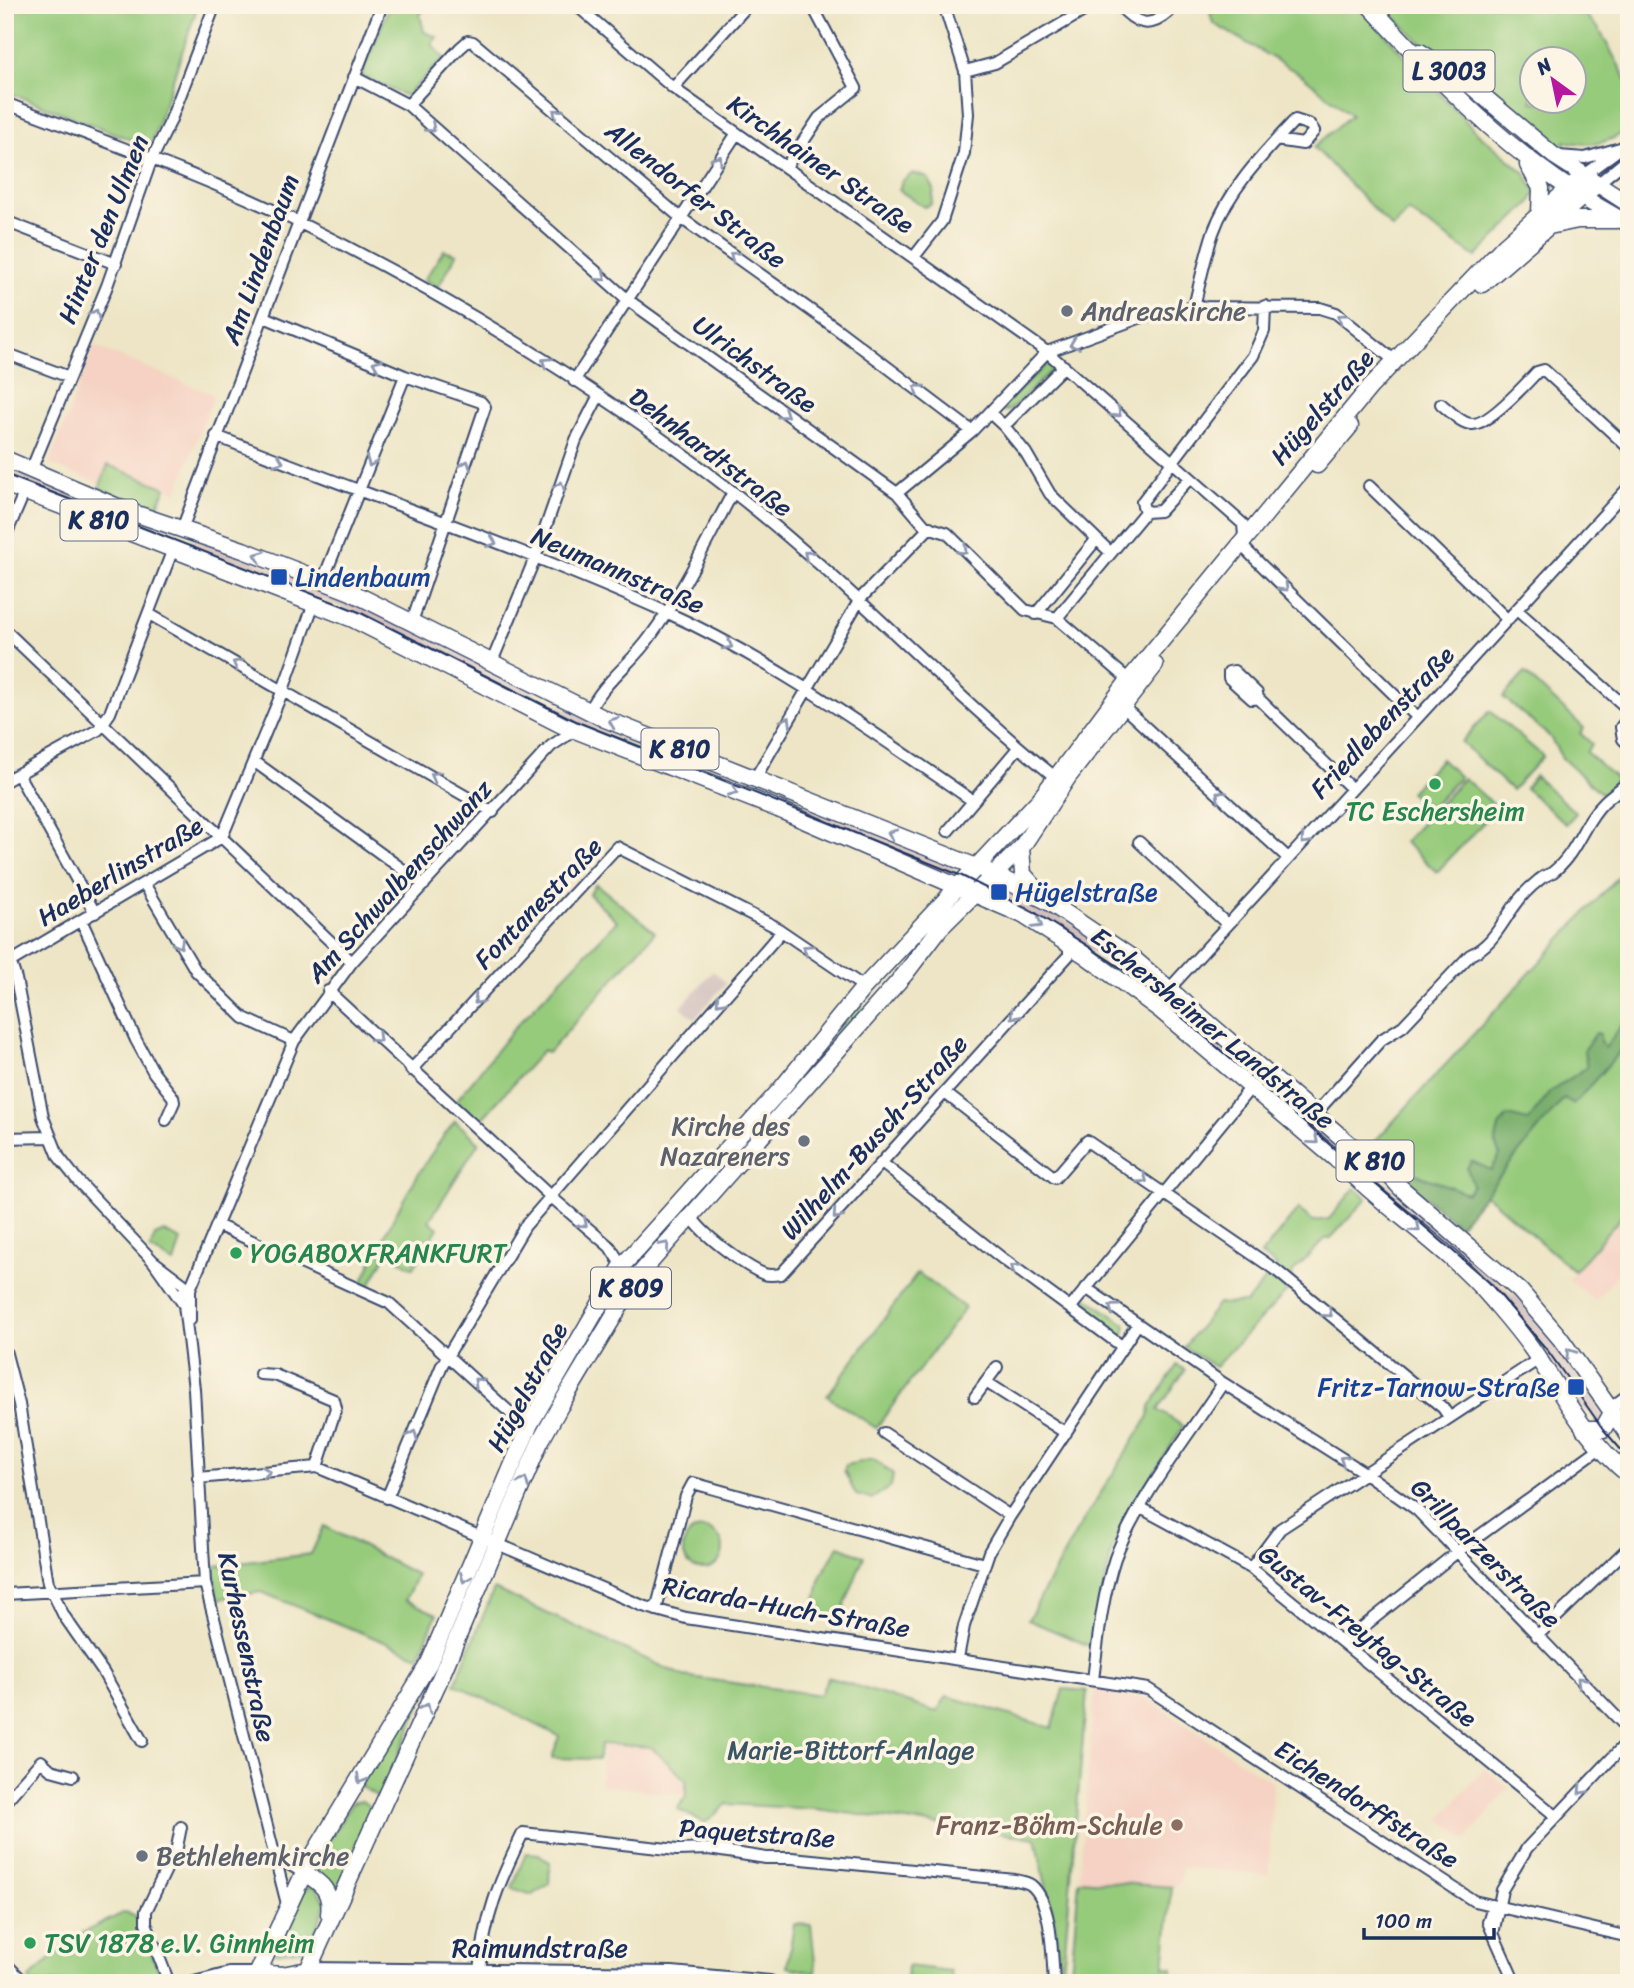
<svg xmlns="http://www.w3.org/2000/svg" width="1634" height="1988" viewBox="0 0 1634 1988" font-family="Sriracha,sans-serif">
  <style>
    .built { fill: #f5d2c3 }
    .industrial { fill: #d1bfbd }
    .green { fill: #97cb7c; stroke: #597d6d; stroke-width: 2; fill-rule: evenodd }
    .forest { fill: #79af6c; stroke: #4a6f65; stroke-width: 2 }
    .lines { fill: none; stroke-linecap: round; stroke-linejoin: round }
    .street-casing { stroke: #3a4a6d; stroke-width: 14 }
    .secondary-casing { stroke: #3a4a6d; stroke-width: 18 }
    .primary-casing { stroke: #3a4a6d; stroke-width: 19 }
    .street { stroke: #fff; stroke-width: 10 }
    .secondary { stroke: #fff; stroke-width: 14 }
    .primary { stroke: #fff; stroke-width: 16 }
    .tram { stroke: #1b2f5e; stroke-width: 2 }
    .oneway { stroke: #8d97ae }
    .worship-dot { fill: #6b7280; stroke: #fcf5e5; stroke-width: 2.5 }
    .transit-dot { fill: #1a4fb4; stroke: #fcf5e5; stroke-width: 2.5 }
    .leisure-dot { fill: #2e9e5b; stroke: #fcf5e5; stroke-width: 2.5 }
    .education-dot { fill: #8d6e63; stroke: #fcf5e5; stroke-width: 2.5 }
    .labels { text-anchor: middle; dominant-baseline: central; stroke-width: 7; stroke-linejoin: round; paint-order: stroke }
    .shield { fill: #fcf5e5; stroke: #5e6a86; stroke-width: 2 }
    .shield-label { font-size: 24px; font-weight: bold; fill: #1b2f5e }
    .street-label { font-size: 26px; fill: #1b2f5e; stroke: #fcf5e5 }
    .worship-label { font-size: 26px; fill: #5b616d; stroke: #fcf5e5; text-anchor: start }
    .transit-label { font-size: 26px; fill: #164399; stroke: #fcf5e5; text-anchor: start }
    .leisure-label { font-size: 26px; fill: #27864d; stroke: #fcf5e5; text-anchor: start }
    .park-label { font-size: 26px; fill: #3a5666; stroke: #fcf5e5 }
    .education-label { font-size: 26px; fill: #785e54; stroke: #fcf5e5; text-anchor: end }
  </style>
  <rect width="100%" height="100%" fill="#fcf5e5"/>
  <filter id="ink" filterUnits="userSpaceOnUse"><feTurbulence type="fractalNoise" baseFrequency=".0143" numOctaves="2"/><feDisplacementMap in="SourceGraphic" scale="14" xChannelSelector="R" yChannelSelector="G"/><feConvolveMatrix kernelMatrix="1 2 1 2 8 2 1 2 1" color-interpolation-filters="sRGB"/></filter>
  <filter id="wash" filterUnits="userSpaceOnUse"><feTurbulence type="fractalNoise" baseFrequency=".00686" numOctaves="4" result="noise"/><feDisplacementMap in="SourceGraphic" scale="28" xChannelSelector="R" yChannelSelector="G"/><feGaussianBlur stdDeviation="1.57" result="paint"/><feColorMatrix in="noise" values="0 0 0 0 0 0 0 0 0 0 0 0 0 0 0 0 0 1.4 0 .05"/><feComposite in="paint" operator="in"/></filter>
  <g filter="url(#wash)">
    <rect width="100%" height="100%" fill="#ede5c5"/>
    <path class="built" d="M94 346 214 395 177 492 108 466 100 484 49 464Z
      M1629 1211V1261L1595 1301 1569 1279Z
      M1095 1689 1146 1698 1273 1783 1269 1875 1182 1867 1180 1883 1172 1887 1079 1880Z
      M603 1746 651 1748 684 1781 685 1795 600 1785Z
      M1484 1768 1509 1788 1466 1840 1441 1819Z"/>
    <path class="industrial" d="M5 468 160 528 164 537 5 477Z
      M191 538 344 594 560 706 956 865 952 879 533 704 359 614 188 547Z
      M1004 885 1089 934 1169 997 1435 1224 1512 1295 1515 1293 1598 1402 1595 1404 1607 1420 1599 1426 1588 1410 1584 1412 1536 1344 1194 1030 1131 978 1084 946 998 897Z
      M713 971 726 983 695 1019 681 1007Z"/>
    <path class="green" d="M5 5H198L150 147 5 91Z
      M390 5H427L420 15 424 32 437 37 432 44 444 58 406 96 361 76Z
      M1208 5H1358L1473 129 1525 173 1536 192 1530 203 1476 257 1408 211 1393 229 1314 147 1351 115 1303 76 1213 23Z
      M1382 5H1576L1599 29 1629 84V128C1609 145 1588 147 1565 141L1563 150 1550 144 1438 59ZM1532 60H1574V102H1532Z
      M913 173 928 178 934 189 931 204 924 207 899 190 902 181Z
      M444 250 457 254 438 287 424 280Z
      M1051 364 1052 370 1010 410 1005 411 1004 405 1046 365Z
      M108 465 166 488 155 511 99 488Z
      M1525 673 1584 728 1580 733 1592 744 1586 752 1617 779 1603 795 1562 758 1550 737 1503 697Z
      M1490 711 1543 756 1512 790 1461 742Z
      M1441 759 1460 777 1429 810 1410 792Z
      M1535 776 1576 813 1566 824 1525 788Z
      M1464 778 1497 808 1437 872 1404 842Z
      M1629 865V1208L1574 1271 1485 1194 1459 1226 1368 1149Z
      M596 884 655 932 548 1053 543 1050 480 1121 456 1101 516 1026 617 921 589 894Z
      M861 1002 863 1010 584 1349 582 1347 618 1281Z
      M455 1121 479 1142 429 1221 438 1228 413 1268 387 1253 369 1287 362 1283C389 1225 415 1172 455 1121Z
      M1355 1188 1367 1198 1331 1238 1325 1239 1293 1272 1290 1288 1215 1367 1184 1347 1218 1304 1246 1303 1277 1266 1261 1255 1298 1209 1313 1221 1329 1219Z
      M164 1232 181 1240 174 1263 150 1249 155 1236Z
      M918 1273 965 1308 876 1428 827 1396Z
      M1083 1298 1089 1299 1126 1325 1124 1336 1118 1337 1079 1310 1078 1305Z
      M1177 1365 1185 1370 1158 1410 1183 1426 1136 1502 1112 1549 1092 1647 1028 1620 1075 1534 1149 1416 1150 1407Z
      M873 1459 893 1474 891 1487 871 1499 856 1495 844 1471 846 1465Z
      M324 1526 417 1575 405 1600 437 1614 419 1656 261 1592 217 1599 214 1566 311 1554Z
      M683 1549a20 20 0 1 1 40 0a20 20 0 1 1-40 0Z
      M487 1546H489L380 1798 360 1786Z
      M839 1546 864 1556 840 1617 814 1612 821 1575Z
      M494 1589 683 1676 820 1695 828 1677 937 1712 947 1696 1052 1728 1063 1689 1087 1691 1062 1983 1057 1938 1036 1838 815 1809 727 1804 705 1823 677 1809 686 1797V1780L651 1747 601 1744 598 1759 552 1758 559 1736 455 1684Z
      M362 1801 370 1807 372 1816 336 1895 328 1882 311 1869 352 1803Z
      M526 1853 539 1854 550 1863 549 1884 532 1895 512 1888Z
      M1079 1880 1172 1887 1164 1967 1173 1968 1171 1983H1070Z
      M314 1885 326 1903 309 1948 276 1953 302 1891Z
      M125 1912 137 1916 160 1975 156 1982 32 1983 29 1979 76 1936Z
      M794 1924 811 1925 816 1973 787 1967Z
      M907 1966 950 1971 951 1983H906Z"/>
    <path class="forest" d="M1629 1015V1041L1574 1104 1564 1098 1459 1226 1405 1180 1413 1173 1467 1193 1473 1186 1467 1168 1471 1161 1491 1170 1500 1155 1495 1144 1499 1127 1507 1116 1528 1121 1550 1092 1587 1067 1584 1051 1596 1033 1600 1034V1041L1605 1048Z"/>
  </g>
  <g filter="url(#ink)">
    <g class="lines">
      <defs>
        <path id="street" d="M576 5 673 88 1047 352 1243 524 1245 549 1417 717
          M1119 5C1136 25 1150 29 1169 12L1164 5
          M965 71 995 63 1094 5
          M354 77 408 105 628 300 897 493 925 526 947 533 1025 610 1057 618 1129 680
          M673 88 748 5
          M5 103C103 141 204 176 298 222 450 297 599 388 733 492 847 580 943 687 1055 777
          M408 105 460 48 468 41 473 42 681 218 837 329 972 431
          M1558 156 1585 158 1620 148
          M786 167 819 118 856 88 812 5
          M1583 176 1629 142
          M1629 176V183
          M1596 185 1629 158
          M5 221 116 264
          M914 257 942 221 964 153 968 114 965 71 944 5
          M1194 307C1200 282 1205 257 1213 233 1228 190 1264 153 1295 120L1310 125 1314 131 1303 144 1276 140
          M264 317 405 376 481 402 485 407 412 622
          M5 353 69 377
          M574 381 737 133
          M1441 404C1450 411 1462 425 1473 424 1489 424 1525 385 1537 372L1544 370 1629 448
          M990 413 1004 426 1064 366
          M1004 426 1026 453 1050 494 1111 553
          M216 436C366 495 519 546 666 612 776 662 874 733 973 801
          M32 468 107 286 151 161 170 122 215 5
          M1369 486 1508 620
          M897 493 972 431 1047 352 1139 318 1194 307 1320 308 1336 313 1395 361
          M1145 512 1142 502 1253 356 1264 331 1265 306
          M182 529 382 5
          M5 537 25 491
          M323 580 405 376
          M1517 610 1629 710
          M149 614 493 812
          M1036 614 1096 540
          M1057 618 1145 512 1160 511 1190 478
          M5 630 352 962
          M491 664 535 558 576 440 598 397
          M1234 671 1257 693 1258 698 1252 699 1229 678V672Z
          M1258 698 1352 789
          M1120 704 1288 858
          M589 712C603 682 631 664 650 637 683 592 707 541 733 492
          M1629 717 1621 727 1623 739 1629 745
          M255 762 424 885
          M18 774 95 913
          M754 780 860 599 930 527
          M5 781 98 730 110 713 173 549
          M948 831 1018 748
          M1139 842 1227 924
          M145 885 196 971 244 1018 294 1041
          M82 922 136 1040 154 1073 173 1097 174 1102 166 1120
          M5 945 16 979 43 1117 59 1157 78 1181 153 1261 190 1289V1320
          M5 965 222 837 283 690 314 603
          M1169 989 1629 487
          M328 991 549 1195 610 1247 622 1266
          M411 1070 617 847 774 926 864 987
          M945 1093 1055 1178 1087 1141 1277 1271 1443 1408 1449 1417
          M1315 1114 1381 1040 1403 1026 1470 955C1492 945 1500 926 1513 908 1519 899 1530 887 1539 880 1543 876 1549 875 1553 872 1578 852 1583 822 1604 802 1611 795 1621 789 1629 781
          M5 1138 49 1137
          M883 1164 1003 1259 1123 1347
          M691 1215C698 1232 746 1267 764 1274 770 1276 775 1275 781 1274L1069 955V944
          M217 1225 389 1303 516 1418 530 1424
          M153 1261 184 1305 194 1389 205 1583 288 1908
          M1086 1288 1223 1383 1365 1473 1417 1510 1629 1730
          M179 1294 190 1289 294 1041 352 962 551 746 575 730
          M1071 1307 1252 1086
          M5 1350 19 1404 48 1583 64 1616 103 1672 142 1741
          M260 1374 275 1375 334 1400 336 1408 317 1467
          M986 1382 1066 1433
          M975 1397 997 1367
          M1609 1409 1629 1394
          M884 1433 1010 1516
          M198 1478 317 1467 643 1606 686 1618 1148 1689 1474 1901 1629 1937
          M387 1498 442 1365 525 1226 781 932
          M1141 1508 1251 1568 1556 1816
          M1251 1568 1280 1529 1539 1359
          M5 1594 205 1583
          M656 1610 686 1496 693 1483 984 1564
          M1537 1636 1629 1547
          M1343 1643 1457 1552 1600 1448
          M958 1658 964 1626 989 1552 1010 1516 1137 1325
          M1093 1680C1098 1639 1102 1597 1115 1558 1136 1501 1189 1435 1223 1383
          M5 1802 41 1761 51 1770 73 1776
          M276 1852 285 1862 304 1873
          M1499 1905 1492 1909 1488 1922 1515 1983
          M1493 1934 1502 1890 1527 1848 1629 1740
          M5 1963 25 1983
          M480 1972C484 1917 499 1882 523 1833L677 1850 709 1849 766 1858H792L1015 1880C1020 1881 1027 1882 1031 1885 1053 1903 1052 1957 1054 1983
          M169 1983 146 1923V1911L177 1847 181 1827
          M190 1983 229 1973H257"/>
        <path id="secondary" d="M308 1970 672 1974 770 1983"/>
        <path id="primary" d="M1369 5C1448 91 1525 170 1629 224
          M1420 52 1469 84 1553 155 1629 204
          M1528 165 1541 188 1540 213
          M1549 226 1578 220H1617
          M1482 284 1596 185
          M5 459 125 510 243 550 351 592 605 719 989 872 1049 902 1135 960 1354 1148 1378 1163 1401 1188 1520 1291 1560 1338 1629 1436
          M1317 465 1350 426
          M5 484 353 619 562 725 778 809 1023 915 1085 955 1159 1009 1343 1165C1390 1212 1447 1247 1491 1298 1508 1318 1526 1338 1540 1361 1567 1402 1590 1444 1629 1475
          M1021 848 1023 874 1039 892
          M1584 1429H1603L1612 1413
          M304 1873C322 1883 332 1892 329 1914
          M257 1973 282 1975 308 1970
          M253 1983 308 1864 429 1663 530 1424 622 1266 781 1089 864 987 1040 799 1129 680 1370 387 1505 245 1583 176
          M302 1983 442 1674 540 1442 560 1406 638 1276 905 974 940 928 1021 848 1068 777 1155 665"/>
      </defs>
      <use href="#street" class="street-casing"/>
      <use href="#secondary" class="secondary-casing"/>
      <use href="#primary" class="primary-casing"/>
      <use href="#street" class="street"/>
      <use href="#secondary" class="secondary"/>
      <use href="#primary" class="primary"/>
      <path class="tram" d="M5 474 359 612 580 723 962 876 1037 914 1085 944 1130 974 1190 1024 1490 1283 1548 1351 1603 1429 1629 1459"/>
    </g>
    <defs><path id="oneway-chevron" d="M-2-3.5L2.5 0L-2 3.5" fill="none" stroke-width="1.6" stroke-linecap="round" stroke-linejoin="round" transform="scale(1.75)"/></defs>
    <g class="oneway">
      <use href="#oneway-chevron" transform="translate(557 113) rotate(-140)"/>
      <use href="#oneway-chevron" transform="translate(431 128) rotate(43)"/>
      <use href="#oneway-chevron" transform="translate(718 160) rotate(-55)"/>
      <use href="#oneway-chevron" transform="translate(734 256) rotate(-144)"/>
      <use href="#oneway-chevron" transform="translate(602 277) rotate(41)"/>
      <use href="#oneway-chevron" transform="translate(95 314) rotate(-66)"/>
      <use href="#oneway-chevron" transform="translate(1342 318) rotate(-144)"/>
      <use href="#oneway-chevron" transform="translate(1074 344) rotate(159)"/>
      <use href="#oneway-chevron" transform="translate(546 362) rotate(-146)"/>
      <use href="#oneway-chevron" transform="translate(377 364) rotate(-158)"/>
      <use href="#oneway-chevron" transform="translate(918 389) rotate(-143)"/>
      <use href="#oneway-chevron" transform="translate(1117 413) rotate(41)"/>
      <use href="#oneway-chevron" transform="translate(784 414) rotate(35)"/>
      <use href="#oneway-chevron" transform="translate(279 461) rotate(21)"/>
      <use href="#oneway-chevron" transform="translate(371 462) rotate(112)"/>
      <use href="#oneway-chevron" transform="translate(466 465) rotate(-70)"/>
      <use href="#oneway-chevron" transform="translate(560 486) rotate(-71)"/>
      <use href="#oneway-chevron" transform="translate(492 542) rotate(20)"/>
      <use href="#oneway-chevron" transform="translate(963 550) rotate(44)"/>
      <use href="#oneway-chevron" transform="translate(808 555) rotate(-140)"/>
      <use href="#oneway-chevron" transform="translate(259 556) rotate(-159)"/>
      <use href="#oneway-chevron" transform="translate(1284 587) rotate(44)"/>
      <use href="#oneway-chevron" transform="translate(728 645) rotate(28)"/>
      <use href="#oneway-chevron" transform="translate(237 664) rotate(-150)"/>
      <use href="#oneway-chevron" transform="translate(787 721) rotate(-60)"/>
      <use href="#oneway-chevron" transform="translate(613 722) rotate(-158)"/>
      <use href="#oneway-chevron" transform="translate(435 776) rotate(-151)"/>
      <use href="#oneway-chevron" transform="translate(733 791) rotate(22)"/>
      <use href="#oneway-chevron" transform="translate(1220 795) rotate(-137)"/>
      <use href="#oneway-chevron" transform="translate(892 834) rotate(-157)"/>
      <use href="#oneway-chevron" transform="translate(1305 840) rotate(133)"/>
      <use href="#oneway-chevron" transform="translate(1038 924) rotate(31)"/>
      <use href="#oneway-chevron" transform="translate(179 944) rotate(61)"/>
      <use href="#oneway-chevron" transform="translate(807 949) rotate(-146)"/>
      <use href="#oneway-chevron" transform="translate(478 1000) rotate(133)"/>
      <use href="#oneway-chevron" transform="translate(720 1001) rotate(132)"/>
      <use href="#oneway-chevron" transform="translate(1014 1015) rotate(133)"/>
      <use href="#oneway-chevron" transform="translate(377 1038) rotate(44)"/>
      <use href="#oneway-chevron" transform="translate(1314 1140) rotate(41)"/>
      <use href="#oneway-chevron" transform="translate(1143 1179) rotate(35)"/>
      <use href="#oneway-chevron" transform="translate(837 1215) rotate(132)"/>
      <use href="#oneway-chevron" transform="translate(583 1223) rotate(40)"/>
      <use href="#oneway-chevron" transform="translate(1416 1228) rotate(40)"/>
      <use href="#oneway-chevron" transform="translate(665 1246) rotate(-49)"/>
      <use href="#oneway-chevron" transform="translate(1015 1268) rotate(-144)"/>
      <use href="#oneway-chevron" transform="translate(1113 1308) rotate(-144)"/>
      <use href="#oneway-chevron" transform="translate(1328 1313) rotate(40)"/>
      <use href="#oneway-chevron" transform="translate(1570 1353) rotate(-125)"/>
      <use href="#oneway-chevron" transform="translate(478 1382) rotate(-136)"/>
      <use href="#oneway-chevron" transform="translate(413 1435) rotate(-68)"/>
      <use href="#oneway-chevron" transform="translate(1344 1460) rotate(-148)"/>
      <use href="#oneway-chevron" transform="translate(266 1472) rotate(-5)"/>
      <use href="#oneway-chevron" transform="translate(524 1482) rotate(-68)"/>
      <use href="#oneway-chevron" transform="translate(465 1578) rotate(112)"/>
      <use href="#oneway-chevron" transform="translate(1581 1681) rotate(-134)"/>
      <use href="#oneway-chevron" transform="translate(426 1708) rotate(-65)"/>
      <use href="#oneway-chevron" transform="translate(361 1779) rotate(121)"/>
      <use href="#oneway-chevron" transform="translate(1582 1790) rotate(134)"/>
    </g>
  </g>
  <g class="worship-dot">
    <circle cx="1067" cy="311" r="7"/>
    <circle cx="804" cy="1141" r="7"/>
    <circle cx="142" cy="1856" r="7"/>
  </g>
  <g class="transit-dot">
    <rect x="270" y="568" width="18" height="18" rx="3.5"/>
    <rect x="990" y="883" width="18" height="18" rx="3.5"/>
    <rect x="1567" y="1378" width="18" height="18" rx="3.5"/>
  </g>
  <g class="leisure-dot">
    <circle cx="1435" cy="784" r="7"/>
    <circle cx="236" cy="1253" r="7"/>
    <circle cx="30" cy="1943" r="7"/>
  </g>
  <circle class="education-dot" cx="1177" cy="1825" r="7"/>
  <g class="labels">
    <g class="shield">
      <rect x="1403.5" y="50.5" width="91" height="41" rx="5"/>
      <rect x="60.5" y="499.5" width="77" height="41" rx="5"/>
      <rect x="641.5" y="728.5" width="77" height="41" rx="5"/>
      <rect x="1336.5" y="1140.5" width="77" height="41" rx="5"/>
      <rect x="591" y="1267.5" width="80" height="41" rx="5"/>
    </g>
    <g class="shield-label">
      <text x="1449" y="71">L 3003</text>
      <text x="99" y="520">K 810</text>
      <text x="680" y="749">K 810</text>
      <text x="1375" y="1161">K 810</text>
      <text x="631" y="1288">K 809</text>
    </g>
    <g class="street-label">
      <text transform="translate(821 164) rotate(35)">Kirchhainer Straße</text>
      <text transform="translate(696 195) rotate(38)">Allendorfer Straße</text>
      <text transform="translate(103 229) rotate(-68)">Hinter den Ulmen</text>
      <text transform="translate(260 259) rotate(-70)">Am Lindenbaum</text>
      <text transform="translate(755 364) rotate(36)">Ulrichstraße</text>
      <text transform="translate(1322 407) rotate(-49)">Hügelstraße</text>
      <text transform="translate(711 452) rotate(37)">Dehnhardtstraße</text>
      <text transform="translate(618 570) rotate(23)">Neumannstraße</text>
      <text transform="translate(1382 722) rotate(-47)">Friedlebenstraße</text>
      <text transform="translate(120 871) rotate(-31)">Haeberlinstraße</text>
      <text transform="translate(399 881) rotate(-48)">Am Schwalbenschwanz</text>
      <text transform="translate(538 903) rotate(-46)">Fontanestraße</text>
      <text transform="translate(1213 1028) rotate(39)">Eschersheimer Landstraße</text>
      <text transform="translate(874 1137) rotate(-48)">Wilhelm-Busch-Straße</text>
      <text transform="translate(527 1387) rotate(-62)">Hügelstraße</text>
      <text transform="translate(1486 1553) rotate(45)">Grillparzerstraße</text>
      <text transform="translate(786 1607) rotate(10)">Ricarda-Huch-Straße</text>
      <text transform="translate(1368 1636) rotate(39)">Gustav-Freytag-Straße</text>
      <text transform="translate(247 1647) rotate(78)">Kurhessenstraße</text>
      <text transform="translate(1367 1804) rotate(33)">Eichendorffstraße</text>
      <text transform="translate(757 1833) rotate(4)">Paquetstraße</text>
      <text x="540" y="1948">Raimundstraße</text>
    </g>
    <g class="worship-label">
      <text x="1081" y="311">Andreaskirche</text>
      <text x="790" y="1126" text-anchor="end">Kirche des<tspan x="790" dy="30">Nazareners</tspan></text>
      <text x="156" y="1856">Bethlehemkirche</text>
    </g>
    <g class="transit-label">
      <text x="295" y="577">Lindenbaum</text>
      <text x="1015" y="892">Hügelstraße</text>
      <text x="1560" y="1387" text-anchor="end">Fritz-Tarnow-Straße</text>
    </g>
    <g class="leisure-label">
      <text x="1435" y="811" text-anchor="middle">TC Eschersheim</text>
      <text x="250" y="1253">YOGABOXFRANKFURT</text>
      <text x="44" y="1943">TSV 1878 e.V. Ginnheim</text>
    </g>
    <g class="park-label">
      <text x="851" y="1750">Marie-Bittorf-Anlage</text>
    </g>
    <g class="education-label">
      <text x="1163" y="1825">Franz-Böhm-Schule</text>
    </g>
  </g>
  <rect width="1634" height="1988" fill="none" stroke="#fcf5e5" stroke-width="28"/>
  <g transform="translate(1553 80) rotate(327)"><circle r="33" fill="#fcf5e5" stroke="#a2a6af" stroke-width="2"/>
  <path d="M0-5L12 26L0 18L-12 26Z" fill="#b5179e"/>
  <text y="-10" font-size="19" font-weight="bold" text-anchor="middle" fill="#1b2f5e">N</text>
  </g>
  <path d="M1364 1928v10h130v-10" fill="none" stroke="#1b2f5e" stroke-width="3.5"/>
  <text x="1375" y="1928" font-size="21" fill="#1b2f5e" stroke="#fcf5e5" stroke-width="5" paint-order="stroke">100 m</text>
</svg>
